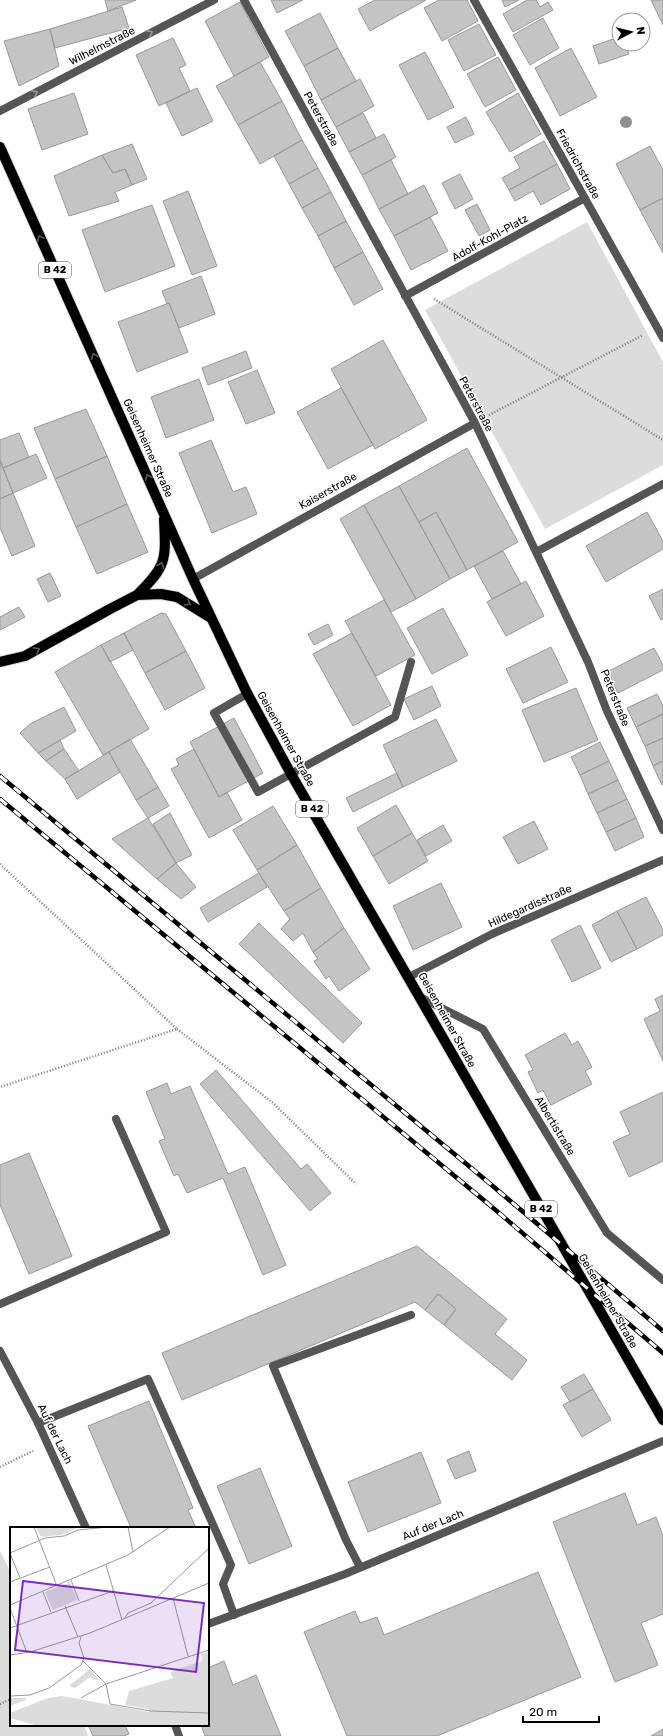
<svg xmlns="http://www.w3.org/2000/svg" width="663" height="1736" viewBox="0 0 663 1736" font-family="Rubik,sans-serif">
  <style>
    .green { fill: #dcdcdc }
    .building { fill: #c4c4c4; stroke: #999 }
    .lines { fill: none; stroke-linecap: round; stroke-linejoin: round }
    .primary-casing { stroke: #dbdbdb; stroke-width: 12 }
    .path { stroke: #777; stroke-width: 2.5; stroke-dasharray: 1 2; stroke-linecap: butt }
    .service { stroke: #555; stroke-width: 8 }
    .minor { stroke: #555; stroke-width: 8 }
    .primary { stroke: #000; stroke-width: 10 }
    .rail-casing { stroke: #000; stroke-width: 4.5 }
    .rail { stroke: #fff; stroke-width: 3; stroke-dasharray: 9; stroke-linecap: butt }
    .tree { fill: #8f8f8f }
    .oneway { stroke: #999 }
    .oneway2 { stroke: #595959 }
    .labels { text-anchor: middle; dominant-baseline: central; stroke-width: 3; stroke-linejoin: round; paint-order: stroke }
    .shield { fill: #fff; stroke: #4c4c4c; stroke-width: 1 }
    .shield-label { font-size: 10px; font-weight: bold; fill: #000 }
    .street-label { font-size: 11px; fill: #000; stroke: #fff }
    .inset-road { fill: none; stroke: #999; stroke-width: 1 }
    .view { fill: #7b2cbf; fill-opacity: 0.15; stroke: #7b2cbf; stroke-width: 2 }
    .inset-edge { fill: none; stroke: #000; stroke-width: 2 }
  </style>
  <rect width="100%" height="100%" fill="#fff"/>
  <path class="green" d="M587 222 663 362V465L545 529 425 310Z
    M0 1551 11 1573V1725H84L88 1736H0Z"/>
  <path class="building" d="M105 0H136L108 11Z
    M271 0H303L277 13Z
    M375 0H426L370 31 358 9Z
    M439 0H467L478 21 442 41 424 8Z
    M502 0H519L505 7Z
    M527 0H536L540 7 548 2 553 10 513 32 503 14Z
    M651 0H663V25Z
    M240 2 269 57 234 76 205 21Z
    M122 7 129 28 55 48 50 29Z
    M320 13 338 48 304 66 285 31Z
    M543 18 559 48 530 65 513 35Z
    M479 24 496 55 464 71 448 40Z
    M50 29 59 66 19 86 4 41Z
    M619 37V44H625L629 54 599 64 593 46Z
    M173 38 186 65 179 68 190 91 159 106 136 55Z
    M338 48 356 81 321 100 304 66Z
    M571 48 597 97 560 116 535 68Z
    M425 52 454 107 428 120 399 65Z
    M498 57 516 90 485 107 467 74Z
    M260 62 282 101 238 125 216 86Z
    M360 79 374 106 336 127 321 100Z
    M197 88 213 121 182 136 166 103Z
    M74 93 88 134 42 150 28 109Z
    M518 93 541 134 510 152 486 112Z
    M282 101 302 140 260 164 238 125Z
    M363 113 376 138 349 152 336 127Z
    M466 117 474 134 455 143 447 127Z
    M384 134 396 157 362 175 349 152Z
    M302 140 318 168 289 184 274 156Z
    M544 141 557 164 509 190 502 178 520 168 514 157Z
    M132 144 147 179 132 185 125 169 113 173 102 155Z
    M650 146 663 170V198L640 210 616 164Z
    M102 155 113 173 125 169 132 185 115 192 119 201 69 216 54 176Z
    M391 160 408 194 379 209 362 175Z
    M557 164 570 189 541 205 533 191 515 201 509 190Z
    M318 168 331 192 302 208 289 184Z
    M460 174 473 199 455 209 442 183Z
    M424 185 438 213 394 236 379 209Z
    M188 191 217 266 192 275 163 201Z
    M331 192 346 221 318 236 302 208Z
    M663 198V253L640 210Z
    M477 204 490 230 479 236 465 210Z
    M152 205 175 266 105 292 82 230Z
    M430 217 448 251 411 270 394 236Z
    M346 221 363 252 334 268 318 236Z
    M363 252 383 289 354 305 334 268Z
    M201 276 215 314 179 328 169 303 167 304 162 291Z
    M169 303 188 352 137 372 118 322Z
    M383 340 427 420 375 449 331 369Z
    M246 351 252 368 208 385 202 368Z
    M257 370 275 413 246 424 228 382Z
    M199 379 214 420 166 438 151 397Z
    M341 388 373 445 328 469 297 412Z
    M86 409 107 456 55 479 34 428Z
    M19 433 29 457 3 468 0 460V440Z
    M211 440 233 492 246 487 257 514 212 533 179 453Z
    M467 448 518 542 467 570 436 512 419 522 399 486Z
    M36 454 47 478 13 493 3 468Z
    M107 456 127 504 76 527 55 479Z
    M0 460 13 493 0 499Z
    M399 486 450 579 416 599 364 505Z
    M13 493 35 546 12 556 0 528V499Z
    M127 504 148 552 97 574 76 527Z
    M364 505 416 599 391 612 340 519Z
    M436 512 467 570 450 579 419 522Z
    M647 512 663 541V549L606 582 586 546Z
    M503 551 521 584 492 599 474 566Z
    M50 573 61 596 48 602 37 579Z
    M526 581 544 616 506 636 487 602Z
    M663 589V619L661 620 649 596Z
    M384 600 415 655 376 676 345 621Z
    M19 607 25 617 0 630V617Z
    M443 608 468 655 432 674 407 628Z
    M161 613 166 614 186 651 145 673 124 633Z
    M328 624 333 635 314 645 308 634Z
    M124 633 133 650 110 662 101 645Z
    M352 633 391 705 353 726 313 654Z
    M101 645 149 729 103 755 55 672Z
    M551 647 568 682 523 703 506 669Z
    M654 648 663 665V670L618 693 607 672Z
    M186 651 205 688 165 710 145 673Z
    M432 686 441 706 414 720 404 699Z
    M576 688 598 740 544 762 522 710Z
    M657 694 663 706V714L636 727 627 708Z
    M64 707 76 731 38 753 20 733 30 724Z
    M663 714V738L645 746 636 727Z
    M234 718 263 773 219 797 190 742Z
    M436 719 457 761 403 787 383 745Z
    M663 738V761L653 766 645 746Z
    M130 739 158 787 136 800 109 752Z
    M60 740 64 749 46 761 38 753Z
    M600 742 609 761 580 775 571 757Z
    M64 749 79 771 65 779 46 761Z
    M194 749 219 797 227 792 242 820 209 838 171 769 179 765 176 759Z
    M109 752 120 772 77 799 65 779Z
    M609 761 618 780 588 794 580 775Z
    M663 761V784L662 785 653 766Z
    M397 773 403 787 353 812 346 798Z
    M618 780 627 799 597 813 588 794Z
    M158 787 169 806 148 818 136 800Z
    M627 799 636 818 606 832 597 813Z
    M396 805 412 833 373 856 357 828Z
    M273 806 297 845 257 870 233 830Z
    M170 813 192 855 176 863 153 824Z
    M148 818 176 863 157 879 112 839Z
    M636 818 644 837 615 851 606 832Z
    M534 821 548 849 518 864 503 837Z
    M443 825 452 841 426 856 417 840Z
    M412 833 428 861 389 884 373 856Z
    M297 845 321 888 284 911 257 870Z
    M176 863 196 887 181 899 157 879Z
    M259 873 267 887 208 922 200 908Z
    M441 883 462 927 413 950 393 906Z
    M321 888 344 928 313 952 303 933 293 941 281 929 290 919 284 911Z
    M646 897 663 930V935L637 949 617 911Z
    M617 911 637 949 611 962 592 925Z
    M259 923 362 1023 343 1043 239 944Z
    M580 925 601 968 572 982 551 940Z
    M344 928 370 969 339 991 329 976 326 979 314 961 318 959 313 952Z
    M663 995V1061L644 1019 660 1011 655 999Z
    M565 1033 572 1045 578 1041 592 1067 585 1071 592 1084 551 1105 543 1090 538 1093 528 1072 533 1070 525 1055Z
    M216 1070 301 1169 307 1164 331 1193 310 1211 200 1084Z
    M167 1083 171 1094 190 1086 228 1174 245 1167 286 1265 263 1275 223 1178 187 1193 178 1174 174 1176 159 1141 165 1139 146 1092Z
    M663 1092V1161L629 1177 613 1142 630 1134 620 1112Z
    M29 1153 72 1256 29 1274 0 1205V1165Z
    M417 1246 507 1319 495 1334 527 1360 512 1380 444 1325 456 1309 438 1294 425 1310 415 1302 182 1400 162 1353Z
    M438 1294 456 1309 444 1325 425 1310Z
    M584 1374 593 1389 570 1402 561 1387Z
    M593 1389 611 1420 582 1437 563 1405Z
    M149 1401 193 1508 188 1510 196 1528H131L88 1426Z
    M469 1451 476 1471 455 1479 447 1460Z
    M421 1452 441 1503 368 1532 348 1482Z
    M260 1468 292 1546 249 1564 217 1486Z
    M625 1493 637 1525 656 1517 663 1536V1614L641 1623 658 1665 615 1682 553 1522Z
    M538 1572 581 1677 437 1736H347L304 1632 355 1611 360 1623 377 1617 384 1635Z
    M224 1661 233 1685 256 1675 281 1736H205L201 1725H208V1668Z
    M88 1725H125L129 1734 124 1736H93Z
    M663 1729V1736H651Z"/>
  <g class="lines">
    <defs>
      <path id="primary" d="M0 147 193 579 246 691 291 774 663 1420
        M137 595C167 566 166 560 164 519
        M0 662 25 656 110 609 137 595 161 594 177 597 211 618"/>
    </defs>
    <use href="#primary" class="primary-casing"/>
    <path class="path" d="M434 299 663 440
      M489 415 643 335
      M0 864 177 1029 0 1087
      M177 1029 273 1103 356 1184
      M0 1467 33 1451
      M0 1704 11 1699"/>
    <path class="service" d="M247 694 214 713 258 792 395 717 411 662
      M0 1304 166 1232 116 1119
      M38 1423 148 1379 231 1565 223 1584 234 1615
      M360 1567 346 1540 273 1366 411 1315"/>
    <path class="minor" d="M244 0 475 423 588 662 607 711 663 830
      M474 0 663 338
      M0 111 214 0
      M405 296 585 198
      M536 552 663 484
      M193 579 475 423
      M409 977 492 934 663 860
      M420 997 483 1029 607 1233 663 1280
      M0 1351 38 1423 86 1528
      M208 1624 345 1574 663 1441
      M175 1725 179 1736"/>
    <use href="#primary" class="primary"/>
    <defs>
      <path id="rail" d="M0 776 488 1182 663 1331
        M0 799 492 1207 663 1353"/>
    </defs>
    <use href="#rail" class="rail-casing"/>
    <use href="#rail" class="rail"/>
  </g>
  <circle class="tree" cx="626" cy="122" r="6"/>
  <defs><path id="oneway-chevron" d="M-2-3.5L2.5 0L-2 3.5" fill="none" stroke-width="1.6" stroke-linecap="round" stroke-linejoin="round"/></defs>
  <g class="oneway">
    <use href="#oneway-chevron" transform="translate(150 33) rotate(-28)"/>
    <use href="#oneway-chevron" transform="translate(35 93) rotate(-27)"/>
  </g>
  <g class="oneway2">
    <use href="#oneway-chevron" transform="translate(40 238) rotate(-114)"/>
    <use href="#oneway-chevron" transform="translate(94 356) rotate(-115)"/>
    <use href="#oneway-chevron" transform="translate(148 477) rotate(-114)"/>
    <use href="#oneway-chevron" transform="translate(161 565) rotate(-68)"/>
    <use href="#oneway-chevron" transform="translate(188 603) rotate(31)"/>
    <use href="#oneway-chevron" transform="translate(37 650) rotate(-29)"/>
  </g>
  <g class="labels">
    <g class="shield">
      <rect x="39" y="262" width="32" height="16" rx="3"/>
      <rect x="296" y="801" width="32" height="16" rx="3"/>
      <rect x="525" y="1201" width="32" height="16" rx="3"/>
    </g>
    <g class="shield-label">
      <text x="55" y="270">B 42</text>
      <text x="312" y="809">B 42</text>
      <text x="541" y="1209">B 42</text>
    </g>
    <g class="street-label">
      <text transform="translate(102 46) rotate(-27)">Wilhelmstraße</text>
      <text transform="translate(321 119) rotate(61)">Peterstraße</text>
      <text transform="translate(578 164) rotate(61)">Friedrichstraße</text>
      <text transform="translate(490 238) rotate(-29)">Adolf-Kohl-Platz</text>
      <text transform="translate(476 404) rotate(62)">Peterstraße</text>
      <text transform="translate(148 448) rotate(66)">Geisenheimer Straße</text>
      <text transform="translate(328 491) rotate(-29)">Kaiserstraße</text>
      <text transform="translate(615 698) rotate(68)">Peterstraße</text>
      <text transform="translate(286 739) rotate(61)">Geisenheimer Straße</text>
      <text transform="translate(530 906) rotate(-24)">Hildegardisstraße</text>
      <text transform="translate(447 1020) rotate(61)">Geisenheimer Straße</text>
      <text transform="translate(555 1126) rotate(59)">Albertistraße</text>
      <text transform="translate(608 1301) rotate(60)">Geisenheimer Straße</text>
      <text transform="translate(55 1434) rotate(64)">Auf der Lach</text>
      <text transform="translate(433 1525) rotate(-22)">Auf der Lach</text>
    </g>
  </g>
  <g transform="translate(10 1527)">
    <rect width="199" height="199" fill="#fff"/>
    <path d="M26 0H64L65 2 51 8 31 10ZM60 55 67 73 43 83 35 65ZM199 125V199H28L0 191V186L38 171 52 169 139 185V182L115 178 119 164 163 151 160 145 192 134 191 127ZM80 142 90 154 80 150 65 161 61 160 60 158ZM0 171H16V173L0 179Z" fill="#dcdcdc"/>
    <path class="inset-road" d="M24 0 47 59M118 0 123 25M0 26 35 11 54 9 68 3 98 0M0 26 10 51M96 38 112 93M61 53 69 74M0 55 40 40M33 65 41 85M163 71 178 129M0 78 118 28 160 0M55 79 68 110M0 81 17 126M114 92 118 86 141 76 199 21M0 101 103 64M0 128 20 125 80 106 199 56M73 134 96 157 100 177 141 184 199 186M0 169 20 168 39 161 71 138 74 131 69 116 71 110M71 171 96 157 199 123"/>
    <path class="view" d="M13 54 194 76 186 145 5 123Z"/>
    <rect width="199" height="199" class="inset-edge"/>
  </g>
  <g transform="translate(631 32) rotate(83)"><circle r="19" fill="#ffffff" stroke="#999999"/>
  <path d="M0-3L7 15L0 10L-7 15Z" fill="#000000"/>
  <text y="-6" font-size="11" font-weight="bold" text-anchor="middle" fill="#000000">N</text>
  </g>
  <path d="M523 1716v6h76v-6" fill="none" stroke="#000000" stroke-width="2"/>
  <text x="529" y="1716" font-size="12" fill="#000000" stroke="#ffffff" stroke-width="3" paint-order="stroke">20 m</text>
</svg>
